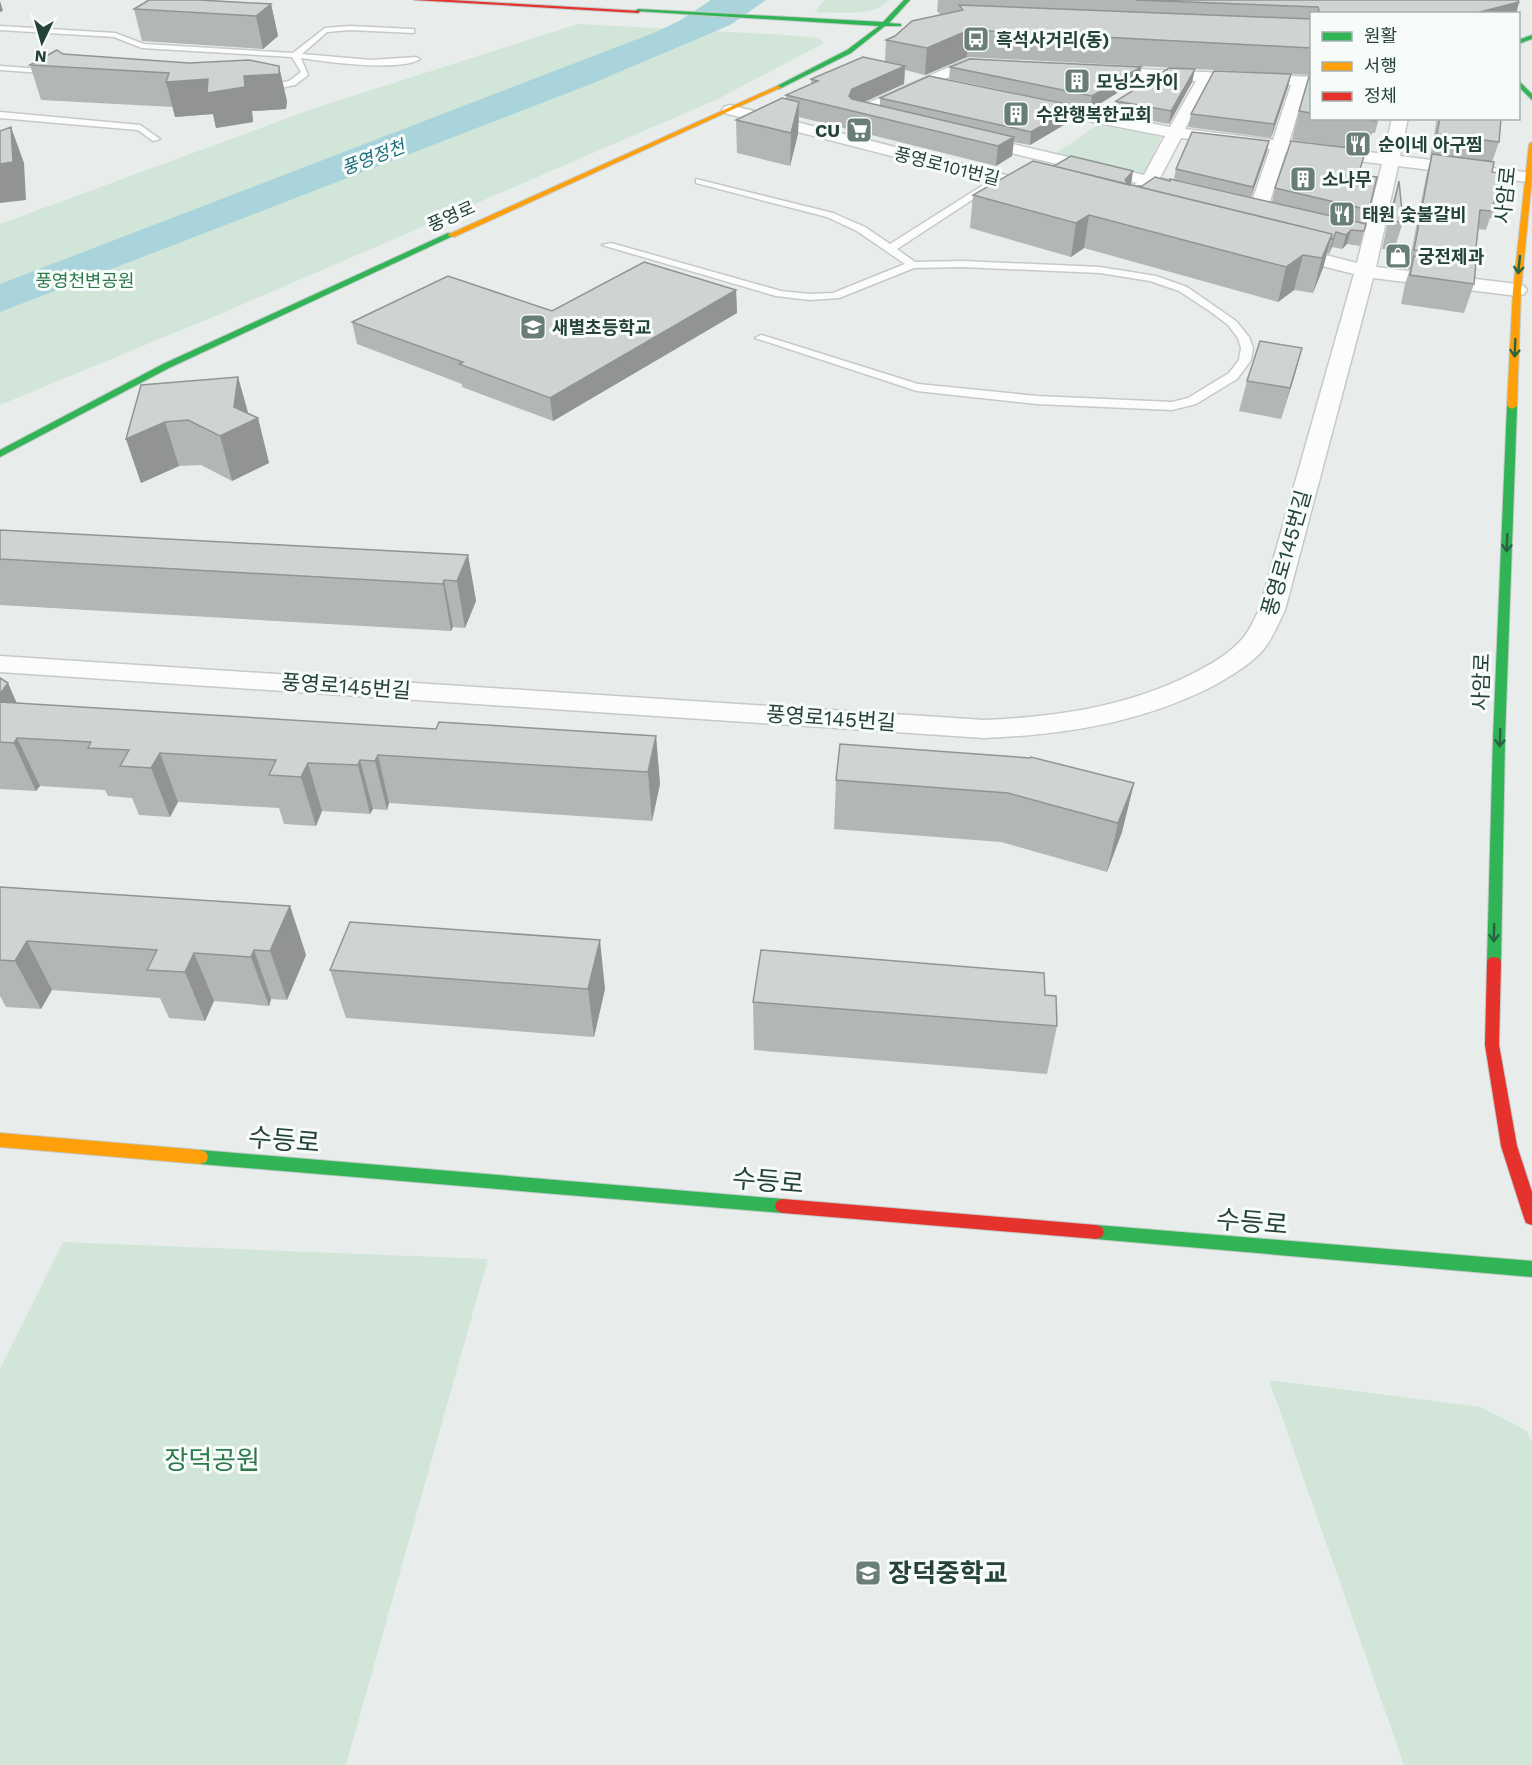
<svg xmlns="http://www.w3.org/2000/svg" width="1532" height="1765" viewBox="0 0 1532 1765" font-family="'Work Sans','Noto Sans KR',sans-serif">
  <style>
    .green { fill: #d1e6d8 }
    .water { fill: #a9d4db }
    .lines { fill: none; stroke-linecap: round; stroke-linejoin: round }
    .lane-casing { stroke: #c5cac8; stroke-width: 3 }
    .street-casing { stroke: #c5cac8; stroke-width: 3 }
    .fast-casing { stroke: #c3cbc8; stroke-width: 2 }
    .slow-casing { stroke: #c3cbc8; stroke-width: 2 }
    .jam-casing { stroke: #c3cbc8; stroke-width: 2 }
    .lane { fill: #fcfcfc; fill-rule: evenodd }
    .street { fill: #fcfcfc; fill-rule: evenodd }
    .fast { fill: #30b455; fill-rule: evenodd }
    .slow { fill: #ff9f0a; fill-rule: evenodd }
    .jam { fill: #e5322d; fill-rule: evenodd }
    .wall { fill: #b2b6b5 }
    .shaded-wall { fill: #919493 }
    .building { fill: #cfd4d2; stroke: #919493; stroke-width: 1.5 }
    .oneway { stroke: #286442 }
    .labels { text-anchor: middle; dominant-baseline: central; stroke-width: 6; stroke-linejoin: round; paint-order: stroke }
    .far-poi-label { font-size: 18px; font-weight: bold; fill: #24423a; stroke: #f7fbf9; text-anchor: start }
    .far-water-label { font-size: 18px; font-style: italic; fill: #1c6f80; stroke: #f7fbf9 }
    .far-street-label { font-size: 18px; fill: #24423a; stroke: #f7fbf9 }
    .far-park-label { font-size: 18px; fill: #2d7a4b; stroke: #f7fbf9 }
    .street-label { font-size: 21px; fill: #24423a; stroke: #f7fbf9 }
    .near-street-label { font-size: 26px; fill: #24423a; stroke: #f7fbf9 }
    .near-park-label { font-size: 26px; fill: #2d7a4b; stroke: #f7fbf9 }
    .near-poi-label { font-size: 26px; font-weight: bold; fill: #24423a; stroke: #f7fbf9; text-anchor: start }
  </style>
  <rect width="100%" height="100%" fill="#e8edeb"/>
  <path class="green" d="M824 0H889C874 18 837 12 815 12Z
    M578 24 787 35 819 38 824 43 720 98 225 312 0 405V224L312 109Z
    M1099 124 1161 137 1144 175 1055 154Z
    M63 1242 488 1259 346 1765H0V1369Z
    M1269 1380 1481 1407 1527 1431 1532 1442V1765H1404Z"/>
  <path class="water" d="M711 0H766L730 25 591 84 0 312V284L656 32 679 21Z"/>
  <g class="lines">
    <defs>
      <path id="lane" d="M0 26 115 33 144 44 293 53 325 28 350 26 411 29H414V33L350 30 327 32 302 54 371 60 416 57 420 59C400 72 326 62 301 58L308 75 295 85 260 92 256 89 257 87 289 81 301 72 292 57 142 48 114 37 0 30Z
        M0 66 57 70 61 72 57 74 0 70Z
        M0 112 140 125 160 139 153 141 138 130 0 118Z
        M996 177 1004 179 897 249 915 262 962 261 1100 267 1156 276 1187 287 1236 321 1249 337 1253 348 1251 360 1237 379 1196 404 1172 410 1037 404 917 391 755 338 761 335 765 336 918 384 1037 396 1172 402 1188 398 1229 373 1239 360 1241 348 1238 338 1228 325 1211 312 1179 291 1150 281 1100 273 962 267 914 268 839 298 810 300 776 296 602 245 611 243 781 291 810 294 833 293 905 264 857 231 827 217 696 183V179L833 213 865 227 890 244Z"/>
      <path id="street" d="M967 59 993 61 1000 65 993 69 969 68 873 112 888 116 890 119 888 122 882 124 852 116 850 113 852 110Z
        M1096 67 1312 77V87L1306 86 1289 142 1384 154 1392 118H1408L1400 156 1532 173V181L1528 182 1398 166 1376 267 1517 284 1524 286 1527 290 1524 294 1517 296 1373 278 1285 610C1278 624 1273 638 1263 650 1249 666 1229 677 1211 687 1140 723 1063 735 984 738L0 672V656L984 720C1056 717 1125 707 1190 675 1209 665 1229 655 1243 638 1250 630 1254 619 1259 610L1354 274 1275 254 1273 250 1275 246 1282 244 1357 263 1382 164 1286 152 1268 207 1265 211H1253L1250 207 1270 149 1181 138 1160 178 1198 187 1201 191 1198 195 1192 196 1153 187C1145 194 1139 201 1128 198L1125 194 1137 183 964 142 962 139 970 134 1144 175 1165 136 1032 110 1024 105 1032 100 1170 127 1196 81 1091 74 1089 71 1091 68ZM1210 81 1291 85 1273 140 1185 129Z
        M730 105 1049 186 1052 190 1049 194 1043 195 724 113 722 110 724 107Z"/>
      <path id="fast" d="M904 0H910L889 23 901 24V26H885L851 53 779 89 777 86 847 50 879 26 635 11 638 9 883 22Z
        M1532 35V39L1518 44V40Z
        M1518 80 1532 94V100L1518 86Z
        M448 233 455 235 169 368 0 457V450L163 364Z
        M1512 403 1517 406 1505 738 1501 962 1499 966H1489L1487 962 1493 738 1507 406Z
        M200 1150 783 1199 789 1201 791 1206 789 1211 783 1213 200 1164 194 1162 192 1157 194 1152Z
        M1096 1225 1532 1261V1277L1096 1239 1090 1237 1088 1232 1090 1227Z"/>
      <path id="slow" d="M777 86 782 87 454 237 447 235Z
        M1532 142V178L1521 290 1517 406 1512 409 1507 406 1513 290 1529 144Z
        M0 1133 200 1150 206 1152 208 1157 206 1162 200 1164 0 1147Z"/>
      <path id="jam" d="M414 0H450L641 11 638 13Z
        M1494 957 1499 958 1501 962 1499 1045 1517 1146 1532 1192V1225L1526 1223 1524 1218 1501 1146 1485 1045 1487 962 1489 958Z
        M783 1199 1096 1225 1102 1227 1104 1232 1102 1237 1096 1239 783 1213 777 1211 775 1206 777 1201Z"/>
    </defs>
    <use href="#lane" class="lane-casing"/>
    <use href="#street" class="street-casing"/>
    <use href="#fast" class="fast-casing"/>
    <use href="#slow" class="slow-casing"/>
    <use href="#jam" class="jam-casing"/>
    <use href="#lane" class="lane"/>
    <use href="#street" class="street"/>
    <use href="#fast" class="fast"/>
    <use href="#slow" class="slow"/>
    <use href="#jam" class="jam"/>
  </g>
  <path class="wall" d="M938 0H1518L1519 2 1516 14H1311V118H1379L1375 133H1372L1367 150 1292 140 1299 111 1310 75 967 57 925 75 905 70 904 84 864 102 880 106V98L1074 119 1030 145 1014 142 1012 156 996 166 799 117 798 134 790 166 737 153 736 120 786 99V95L811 84V79L885 61 886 40 941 15 937 11Z
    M271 4 278 36 263 49 142 41 134 9Z
    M63 54 189 63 287 101 286 109 252 111 253 122 216 128 213 114 175 117 173 107 41 100 30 65Z
    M950 67H1141L1140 79 1091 109 949 79Z
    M1195 69 1192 82 1169 124 1114 114 1116 101Z
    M1291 74 1288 87 1271 138 1188 127 1191 114Z
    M1437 118H1501L1499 142 1492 162V172L1498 200 1492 219 1490 218 1486 230 1478 229 1475 257 1473 263 1474 284 1464 313 1401 304 1405 284 1410 269H1408L1427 172 1431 158H1430Z
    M1267 151 1251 197 1174 179 1176 169Z
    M1359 175 1369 210 1360 246 1347 244 1342 249 1332 247 1329 254 1327 253 1323 268 1313 293 1294 290 1278 302 1084 248 1071 257 970 228 973 195 1131 185 1142 186 1170 181 1272 202 1275 188Z
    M1399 181 1403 222 1394 250 1382 249 1391 208Z
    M736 290 737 313 553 421 462 387V384L357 344 352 322 552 311Z
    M1302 348 1281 419 1239 411 1247 381Z
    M238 377 248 413 258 418 269 463 232 481 201 465 179 466 141 483 126 439Z
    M0 530 468 555 476 601 465 628 453 627 451 631 0 605Z
    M0 678 17 703 436 729 656 736 660 784 652 821 389 803 387 810 373 809 370 814 322 811 316 826 284 824 279 808 178 802 170 817 139 815 132 798 108 796 105 790 40 786 36 791 0 789Z
    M836 780 1134 783 1122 832 1107 872 1001 842 834 829Z
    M0 887 290 906 306 955 287 1000 271 999 269 1006 214 1001 205 1021 169 1018 160 998 52 990 41 1009 6 1007 0 996Z
    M330 970 605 989 594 1037 346 1018Z
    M1045 995 1057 1026 1047 1074 754 1050 753 1002Z"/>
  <path class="shaded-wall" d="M0 1 3 11 0 12Z
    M1519 2 1516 14H1472Z
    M271 4 278 36 263 49 256 16Z
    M969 30 967 57 925 75 927 48Z
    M279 66 287 101 286 109 252 111 253 122 216 128 213 114 175 117 166 82 244 76Z
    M905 66 904 84 851 108 849 96 852 89Z
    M1141 67 1140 79 1091 109 1092 96Z
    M1195 69 1192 82 1169 124 1171 111Z
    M1291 74 1288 87 1271 138 1274 124Z
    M799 102 798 134 790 166 791 133Z
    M1076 106 1074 119 1030 145 1031 132Z
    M11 127 24 163 26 200 0 203V164Z
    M1014 137 1012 156 996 166 998 146Z
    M1269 141 1267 151 1251 197 1253 187Z
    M1133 171 1131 185 1128 188 1125 180Z
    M1089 215 1084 248 1071 257 1076 223Z
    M1351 230 1347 244 1342 249 1346 235Z
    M1336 232 1332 247 1329 254 1333 239Z
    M1332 234 1323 268 1313 293 1322 258Z
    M1303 255 1294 290 1278 302 1286 267Z
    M736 290 737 313 553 421 550 398Z
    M1302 348 1294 378 1281 419 1290 388Z
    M238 377 250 420 258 418 269 463 232 481 220 436 234 407Z
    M165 422 179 466 141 483 126 439Z
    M468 555 476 601 465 628 457 581Z
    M444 580 453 627 451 631 443 584Z
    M8 683 29 731 17 738 40 786 36 791 0 713V694Z
    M656 736 660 784 652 821 648 772Z
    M160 753 178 802 170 817 151 768Z
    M378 755 389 803 387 810 375 761Z
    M360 760 373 809 370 814 358 765Z
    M308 763 322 811 316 826 301 777Z
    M1134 783 1122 832 1107 872 1118 823Z
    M290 906 306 955 287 1000 270 951Z
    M600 940 605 989 594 1037 588 989Z
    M27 941 52 990 41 1009 15 961Z
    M254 950 271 999 269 1006 251 957Z
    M194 953 214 1001 205 1021 185 972Z"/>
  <path class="building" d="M149 0H199L271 4 256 16 134 9Z
    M1136 0H1518L1519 2 1472 14H1320L1318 7Z
    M959 5 1311 19V48L969 30 927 48 886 40 895 36 912 21 963 10Z
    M57 50 63 54 189 63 249 60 279 66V74L244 76 245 87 207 93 208 79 166 82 169 73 30 65Z
    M863 57 905 66 852 89 849 96 852 99 1014 137 998 146 786 95 818 81 811 79Z
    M970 59 1141 67 1092 96 950 67Z
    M1169 68 1195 69 1171 111 1116 101Z
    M1311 70V113L1299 111Z
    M1214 71 1291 74 1274 124 1191 114Z
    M929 76 1076 106 1031 132 880 98Z
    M782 98 799 102 791 133 736 120Z
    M1357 118H1375V121Z
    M1440 118H1501L1499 142 1437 134Z
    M11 127 13 162 0 164V131Z
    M1192 132 1269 141 1253 187 1176 169Z
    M1291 141 1366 150 1358 175 1377 177 1369 210 1275 188Z
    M1432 154 1494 162 1492 172 1498 173V200H1494L1492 211 1480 210 1475 257 1414 250Z
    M1071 156 1133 171 1125 180 1129 185 1054 166Z
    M1033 161 1332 234 1322 258 1303 255 1286 267 1089 215 1076 223 973 195Z
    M1155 177 1170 181V179L1366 224 1364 231 1351 230 1346 235 1336 232 1333 239H1331L1332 234 1135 186H1142Z
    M1399 181 1403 222 1390 221Z
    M1414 256 1476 263 1474 284 1410 275Z
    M644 262 736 290 550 398 459 364 463 362 352 322 448 276 552 311Z
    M1260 341 1302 348 1290 388 1247 381Z
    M238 377 234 407 258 418 220 436 188 420 165 422 126 439 141 385Z
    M0 530 468 555 457 581 444 580 443 584 0 559Z
    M0 678 8 683 0 694Z
    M0 702 436 729 439 722 656 736 648 772 378 755 375 761 360 760 358 765 308 763 301 777 269 775 276 760 160 753 151 768 120 766 129 750 88 748 91 742 17 738 14 743 0 742Z
    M840 744 1030 758 1031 757 1134 783 1118 823 1008 793 836 780Z
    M0 887 290 906 270 951 254 950 251 957 194 953 185 972 147 970 157 950 27 941 15 961 0 960Z
    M350 922 600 940 588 989 330 970Z
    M761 950 1044 973 1045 995 1056 996 1057 1026 753 1002Z"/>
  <defs><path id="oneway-shaft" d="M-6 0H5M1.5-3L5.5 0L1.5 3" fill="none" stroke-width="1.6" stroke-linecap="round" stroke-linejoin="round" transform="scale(1.5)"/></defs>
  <g class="oneway">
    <use href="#oneway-shaft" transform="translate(1519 265) rotate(96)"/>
    <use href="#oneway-shaft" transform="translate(1515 348) rotate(92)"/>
    <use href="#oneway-shaft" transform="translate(1507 543) rotate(92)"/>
    <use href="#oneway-shaft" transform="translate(1500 738) rotate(92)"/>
    <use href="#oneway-shaft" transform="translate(1494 933) rotate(91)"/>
  </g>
  <defs>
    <symbol id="bus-square" viewBox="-11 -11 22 22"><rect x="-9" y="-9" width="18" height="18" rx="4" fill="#697e78" stroke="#f7fbf9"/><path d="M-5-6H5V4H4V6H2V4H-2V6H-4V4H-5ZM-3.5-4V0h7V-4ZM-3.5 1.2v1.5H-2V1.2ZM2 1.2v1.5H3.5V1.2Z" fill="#fff"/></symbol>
    <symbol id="building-square" viewBox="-11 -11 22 22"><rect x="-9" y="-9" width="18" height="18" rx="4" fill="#697e78" stroke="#f7fbf9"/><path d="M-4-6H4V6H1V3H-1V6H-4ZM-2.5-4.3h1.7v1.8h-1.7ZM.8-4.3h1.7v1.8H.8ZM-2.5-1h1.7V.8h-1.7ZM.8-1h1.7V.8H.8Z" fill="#fff"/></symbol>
    <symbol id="supermarket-square" viewBox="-11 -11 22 22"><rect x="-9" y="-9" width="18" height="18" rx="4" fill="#697e78" stroke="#f7fbf9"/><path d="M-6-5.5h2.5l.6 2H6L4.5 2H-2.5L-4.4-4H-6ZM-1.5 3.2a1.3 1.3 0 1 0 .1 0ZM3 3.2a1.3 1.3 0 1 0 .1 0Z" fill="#fff"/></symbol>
    <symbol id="restaurant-square" viewBox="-11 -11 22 22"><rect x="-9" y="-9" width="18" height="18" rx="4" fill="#697e78" stroke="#f7fbf9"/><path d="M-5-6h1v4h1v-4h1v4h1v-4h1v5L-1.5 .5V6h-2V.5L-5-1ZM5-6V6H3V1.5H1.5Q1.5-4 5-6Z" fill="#fff"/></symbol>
    <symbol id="shop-square" viewBox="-11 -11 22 22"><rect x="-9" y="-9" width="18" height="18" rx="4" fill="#697e78" stroke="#f7fbf9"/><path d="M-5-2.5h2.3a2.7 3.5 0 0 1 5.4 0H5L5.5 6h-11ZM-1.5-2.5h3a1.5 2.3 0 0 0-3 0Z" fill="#fff"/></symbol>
    <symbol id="school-square" viewBox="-11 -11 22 22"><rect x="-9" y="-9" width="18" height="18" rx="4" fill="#697e78" stroke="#f7fbf9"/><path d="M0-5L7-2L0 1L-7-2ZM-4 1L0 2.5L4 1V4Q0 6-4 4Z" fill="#fff"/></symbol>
  </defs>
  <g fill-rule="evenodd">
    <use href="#bus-square" x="961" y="24" width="30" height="30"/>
    <use href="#building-square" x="1062" y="66" width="30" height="30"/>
    <use href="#building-square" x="1001" y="99" width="30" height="30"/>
    <use href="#supermarket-square" x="844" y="115" width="30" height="30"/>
    <use href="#restaurant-square" x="1343" y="129" width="30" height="30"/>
    <use href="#building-square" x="1288" y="164" width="30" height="30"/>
    <use href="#restaurant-square" x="1327" y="199" width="30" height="30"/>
    <use href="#shop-square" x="1383" y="241" width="30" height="30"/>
    <use href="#school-square" x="518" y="312" width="30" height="30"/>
    <use href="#school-square" x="853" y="1558" width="30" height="30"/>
  </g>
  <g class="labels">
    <g class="far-poi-label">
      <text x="996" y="39">흑석사거리(동)</text>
      <text x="1096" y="81">모닝스카이</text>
      <text x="1036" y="114">수완행복한교회</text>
      <text x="840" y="130" text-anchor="end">CU</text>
      <text x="1378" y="144">순이네 아구찜</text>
      <text x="1322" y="179">소나무</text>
      <text x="1362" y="214">태원 숯불갈비</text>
      <text x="1418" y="256">궁전제과</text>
      <text x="552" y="327">새별초등학교</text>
    </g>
    <g class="far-water-label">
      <text transform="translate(373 157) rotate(-21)">풍영정천</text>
    </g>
    <g class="far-street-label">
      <text transform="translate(947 166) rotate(14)">풍영로101번길</text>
      <text transform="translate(451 216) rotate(-24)">풍영로</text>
    </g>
    <g class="far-park-label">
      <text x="85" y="280">풍영천변공원</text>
    </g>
    <g class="street-label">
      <text transform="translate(1505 195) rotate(-84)">사암로</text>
      <text transform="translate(1286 553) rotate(-74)">풍영로145번길</text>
      <text transform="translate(1481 682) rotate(-88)">사암로</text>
      <text transform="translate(346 686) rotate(4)">풍영로145번길</text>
      <text transform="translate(831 718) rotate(4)">풍영로145번길</text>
    </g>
    <g class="near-street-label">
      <text transform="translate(284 1140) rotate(5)">수등로</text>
      <text transform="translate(768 1181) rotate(5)">수등로</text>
      <text transform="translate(1252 1222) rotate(5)">수등로</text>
    </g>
    <g class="near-park-label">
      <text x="212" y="1460">장덕공원</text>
    </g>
    <g class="near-poi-label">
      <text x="888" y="1573">장덕중학교</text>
    </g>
  </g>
  <rect x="1310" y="12" width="210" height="108" fill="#f7fbf9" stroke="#a3b1ad" stroke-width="1.5"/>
  <rect x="1322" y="32" width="30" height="9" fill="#30b455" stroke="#a3b1ad" stroke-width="1.5"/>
  <text x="1364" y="42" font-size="18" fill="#24423a">원활</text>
  <rect x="1322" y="62" width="30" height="9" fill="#ff9f0a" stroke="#a3b1ad" stroke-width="1.5"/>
  <text x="1364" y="72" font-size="18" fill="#24423a">서행</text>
  <rect x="1322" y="92" width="30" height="9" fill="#e5322d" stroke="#a3b1ad" stroke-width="1.5"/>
  <text x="1364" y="102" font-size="18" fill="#24423a">정체</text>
  <g transform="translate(42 42) rotate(185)" stroke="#f7fbf9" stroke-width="4.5" paint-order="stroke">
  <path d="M0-4.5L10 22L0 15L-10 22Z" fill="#24423a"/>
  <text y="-9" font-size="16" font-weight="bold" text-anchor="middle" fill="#24423a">N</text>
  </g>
</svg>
